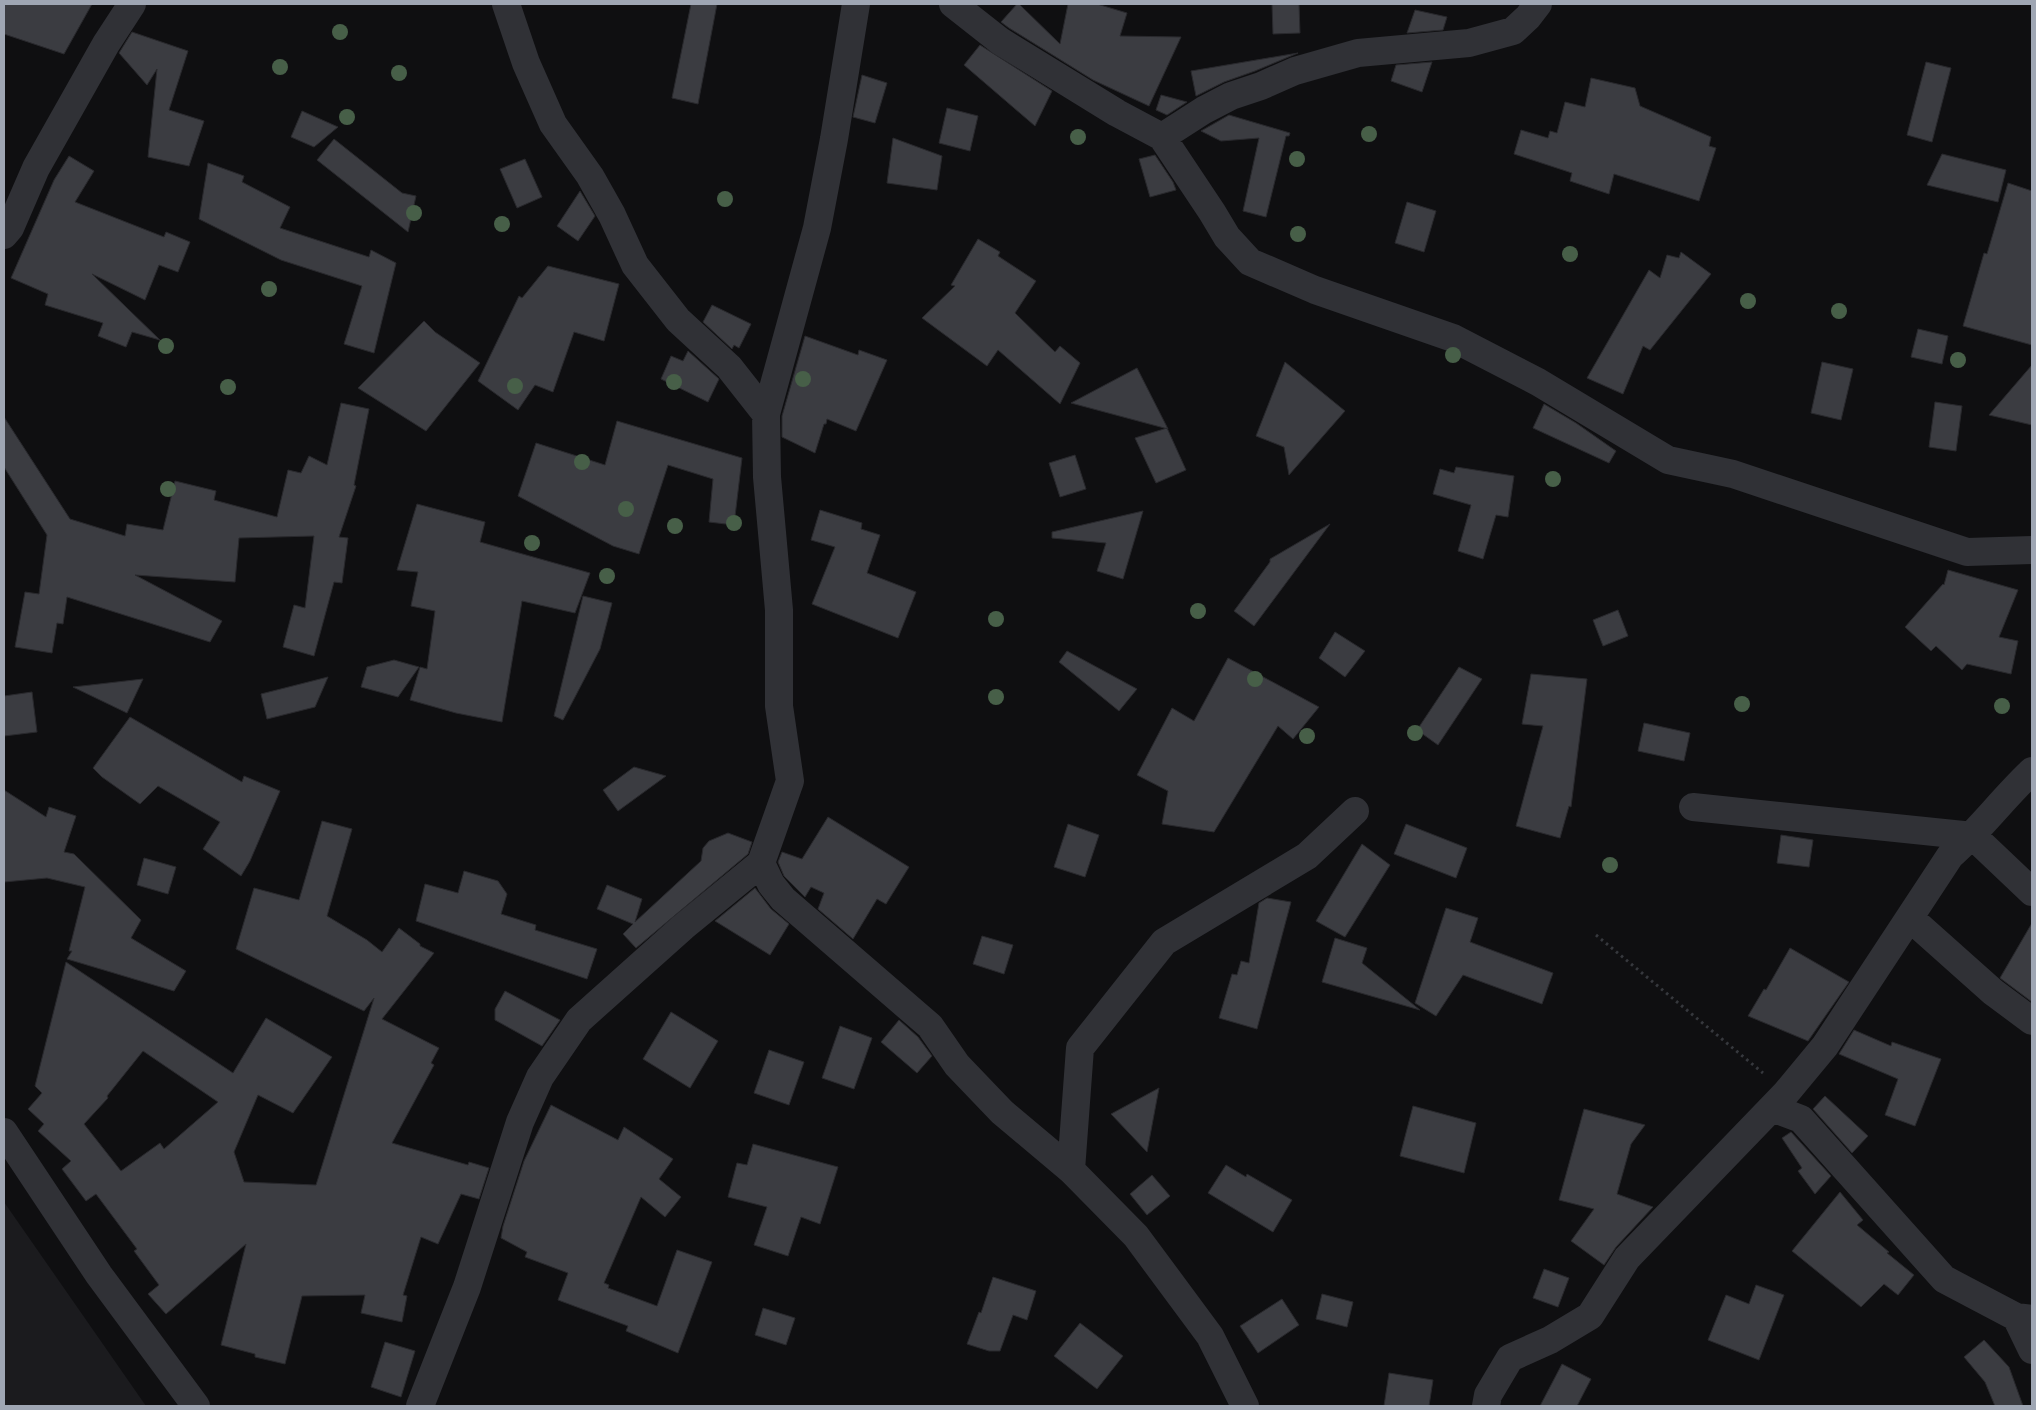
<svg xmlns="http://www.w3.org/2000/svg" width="2036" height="1410" viewBox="0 0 2036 1410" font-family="'Source Sans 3',sans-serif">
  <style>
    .built { fill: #1b1b1e }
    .building { fill: #3b3c41; stroke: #29292d; fill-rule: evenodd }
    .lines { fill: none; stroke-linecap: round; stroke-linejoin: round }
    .path { stroke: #36383d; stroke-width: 3; stroke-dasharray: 2.5 4; stroke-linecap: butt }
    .minor { stroke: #303136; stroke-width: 28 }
    .tree { fill: #475f48 }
  </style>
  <rect width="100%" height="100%" fill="#0f0f11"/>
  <path class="built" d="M4 1202 146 1406H4Z"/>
  <path class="building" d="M4 4H92L64 54 4 34Z
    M691 4H717L698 104 672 98Z
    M1017 4H1019L1060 44 1068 4H1097L1127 13 1120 36 1181 37 1149 106 1093 80 1009 28 1001 22Z
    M1272 4H1299L1300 33 1273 34Z
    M1415 10 1447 17 1443 30 1407 33Z
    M132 32 188 51 169 110 204 121 189 166 148 157 157 69 147 85 119 53Z
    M980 45 1052 91 1035 126 964 65Z
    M1298 53 1255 71 1224 82 1196 96 1191 71Z
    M1432 62 1422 92 1391 81 1396 65Z
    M1926 62 1951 68 1932 142 1907 135Z
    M862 75 887 83 875 123 853 117Z
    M1591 78 1635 88 1640 106 1711 137 1709 146 1716 148 1699 201 1614 174 1609 194 1570 181 1572 173 1514 154 1521 130 1548 138 1550 131 1557 133 1565 102 1585 107Z
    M1161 95 1187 102 1167 115 1156 110Z
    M947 108 978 116 970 151 939 143Z
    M302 111 338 127 314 147 291 137Z
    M1229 115 1290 133 1289 136H1286L1266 217 1243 211 1259 138 1221 141 1201 131Z
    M893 138 942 156 937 190 887 183Z
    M334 139 402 193 416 196 408 232 317 160Z
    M1942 154 2006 170 1998 202 1927 185Z
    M1155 155 1173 182 1176 190 1150 197 1139 159Z
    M69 156 94 171 75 202 164 237 166 232 190 242 178 272 159 265 145 300 92 274 160 340 132 332 126 347 98 336 103 323 45 305 48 294 11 278 54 180Z
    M525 159 542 197 517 208 500 169Z
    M208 163 244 176 242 182 290 207 280 228 369 257 371 250 396 263 374 353 344 344 362 286 281 260 199 219Z
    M2008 183 2032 191V345L1963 326 1984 253 1987 254Z
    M580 191 595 216 578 241 557 226Z
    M1407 202 1436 211 1424 252 1395 243Z
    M978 239 1000 252 998 256 1036 281 1015 313 1055 352 1060 346 1080 363 1060 404 998 350 987 366 922 318 955 286 951 285Z
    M1681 252 1711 274 1650 350 1643 346 1623 394 1587 378 1649 270 1660 278 1667 255 1679 258Z
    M548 266 619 284 604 341 574 332 553 392 535 385 518 410 478 381 519 296 522 298Z
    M712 305 751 324 739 348 734 345 732 349 703 322Z
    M424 321 435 332 480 363 426 431 358 388Z
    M1918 329 1948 336 1942 364 1911 357Z
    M805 336 858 355 859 350 887 360 856 431 827 419 826 424H824L815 453 782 437V416Z
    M688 351 719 379 708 402 661 379 671 356 683 361Z
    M1285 362 1345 411 1289 475 1284 447 1256 436Z
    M1822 362 1853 369 1841 420 1811 413Z
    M2032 365V425L1989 415Z
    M1137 368 1168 429 1071 403Z
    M1935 402 1962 406 1956 451 1929 447Z
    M341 403 369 409 354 485 356 486 339 537 348 538 342 583 334 582 314 656 283 647 294 605 305 608 314 536 239 538 235 582 135 575 222 621 210 642 67 597 63 624 57 623 52 653 15 647 25 592 39 594 47 535 4 467V417L70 519 125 536 127 524 163 530 175 481 216 491 214 500 277 517 288 470 301 473 309 456 327 465Z
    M1544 404 1576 423 1616 451 1609 463 1533 428Z
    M617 421 742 458 734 525 709 522 713 479 668 465 639 554 613 546 518 496 536 443 605 465Z
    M1167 428 1186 470 1156 483 1135 438Z
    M1075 455 1086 489 1060 497 1049 463Z
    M1456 467 1514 476 1508 517 1496 515 1483 559 1458 551 1471 505 1433 494 1440 469 1454 473Z
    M417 504 485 522 480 542 590 573 575 613 522 601 502 722 456 713 410 700 420 667 427 669 435 611 411 606 418 572 397 570Z
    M820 510 862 523 861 529 880 535 867 573 916 592 898 638 812 604 835 547 811 540Z
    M1143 511 1123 579 1097 571 1106 543 1052 538V532Z
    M1330 524 1254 626 1234 611 1270 562V559Z
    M1948 570 2018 590 1999 637 2018 641 2011 674 1967 664 1962 670 1936 646 1931 651 1905 627 1943 584 1944 585Z
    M583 596 612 603 600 649 563 720 554 716Z
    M1618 610 1628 636 1603 646 1593 620Z
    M1335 632 1365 651 1345 677 1319 658Z
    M1067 651 1137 689 1119 711 1059 662Z
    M1228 658 1319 707 1293 739 1278 726 1214 832 1162 824 1168 791 1137 775 1172 708 1194 721Z
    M394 660 419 667 398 697 361 687 367 667Z
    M1459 667 1482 679 1438 745 1417 730Z
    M1531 674 1587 679 1571 807 1569 806 1560 838 1516 826 1543 726 1522 724Z
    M328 677 315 707 267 719 261 694Z
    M143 679 127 713 73 687Z
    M32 692 37 732 4 736V696Z
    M130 717 242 782 244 776 280 791 250 861 241 876 203 849 220 822 158 786 140 804 102 777 93 768Z
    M1644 723 1690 733 1684 761 1638 751Z
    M634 767 666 776 618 811 603 790Z
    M4 790 46 817 49 807 76 816 64 852 74 854 141 920 131 938 186 971 174 991 67 959 72 951H69L85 887 47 878 4 882Z
    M828 817 909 867 886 904 877 899 853 939 818 909 824 893 811 887 805 897 784 876 778 862 782 852 802 859Z
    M322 821 352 829 327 916 367 940 382 952 399 928 420 944V946L434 953 382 1019 439 1048 431 1063 434 1065 392 1143 468 1165 469 1162 489 1168 479 1199 461 1194 438 1244 421 1237 403 1295 407 1296 402 1322 361 1313 365 1295 302 1296 285 1364 255 1357V1354L221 1345 246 1244 166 1314 148 1294 159 1285 134 1251 137 1249 96 1194 86 1201 62 1169 71 1161 38 1131 44 1124 28 1109 42 1093 35 1086 66 962 233 1073 266 1018 332 1057 293 1113 258 1095 234 1152 244 1182 316 1185 374 998 364 1011 236 949 254 888 299 900ZM143 1051 218 1102 164 1149 160 1143 121 1171 84 1124 108 1098 107 1096Z
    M1068 824 1099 835 1085 877 1054 867Z
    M1406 824 1467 848 1456 878 1394 854Z
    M728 833 752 842 748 854 636 948 623 934 633 924 597 909 607 885 642 899 635 922 701 861 703 848 709 841Z
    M1781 835 1813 840 1809 867 1777 863Z
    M1362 844 1390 865 1345 937 1316 921Z
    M144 858 176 867 168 894 137 885Z
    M464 871 498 881 507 894 501 914 536 925 535 930 597 949 587 979 416 921 425 884 458 893Z
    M755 888 771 909 789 924 770 955 715 921Z
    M1267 898 1291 902 1257 1029 1219 1018 1232 974 1237 975 1241 961 1249 963 1259 903Z
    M1446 908 1478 918 1470 942 1553 973 1542 1004 1463 975 1436 1016 1415 1003Z
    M2032 923V1002L2000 978Z
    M982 936 1013 945 1004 974 973 964Z
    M1335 938 1367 948 1362 963 1420 1010 1322 982Z
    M1790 948 1849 982 1808 1041 1748 1016 1764 989 1766 990Z
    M505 991 560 1020 542 1046 495 1020V1009Z
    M671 1012 718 1041 690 1088 643 1059Z
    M899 1020 918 1037 932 1056 917 1073 881 1042Z
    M840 1026 872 1038 854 1089 822 1078Z
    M1854 1030 1891 1046 1892 1042 1941 1059 1915 1126 1885 1115 1898 1079 1839 1054Z
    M769 1050 804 1062 789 1105 754 1093Z
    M1159 1088 1147 1152 1111 1114Z
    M1825 1096 1868 1136 1852 1153 1813 1109Z
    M551 1105 618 1140 624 1127 673 1159 659 1179 681 1197 665 1217 641 1197 604 1283 609 1285 608 1288 657 1306 677 1250 712 1262 678 1353 626 1331 628 1326 558 1300 568 1273 525 1257 527 1252 501 1238 503 1226 524 1161Z
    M1413 1106 1476 1123 1464 1173 1400 1156Z
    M1584 1109 1645 1125 1631 1144 1617 1194 1653 1207 1616 1247 1604 1265 1571 1241 1594 1209 1559 1200Z
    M1791 1132 1831 1176 1815 1194 1798 1171 1802 1168 1782 1138Z
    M753 1144 838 1167 820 1224 801 1217 788 1256 754 1245 767 1207 728 1197 737 1163 747 1165Z
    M1226 1165 1246 1177 1247 1174 1292 1200 1273 1232 1208 1193Z
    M1152 1175 1170 1196 1147 1215 1130 1194Z
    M1840 1192 1863 1220 1857 1225 1889 1252 1887 1253 1914 1275 1898 1295 1884 1284 1861 1307 1792 1251Z
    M1544 1269 1569 1278 1558 1307 1533 1298Z
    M993 1277 1036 1291 1027 1320 1013 1315 1000 1351H989L967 1344 979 1312 981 1313Z
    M1756 1285 1784 1295 1759 1360 1708 1340 1726 1295 1749 1304Z
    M1322 1294 1353 1302 1347 1327 1316 1319Z
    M1282 1299 1299 1325 1258 1353 1240 1326Z
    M763 1308 795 1318 786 1345 755 1335Z
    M1080 1323 1123 1356 1097 1389 1054 1356Z
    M1984 1340 2009 1367 2023 1406H1995L1985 1382 1964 1357Z
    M385 1342 415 1351 401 1397 371 1387Z
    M1562 1364 1591 1379 1577 1406H1540Z
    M1389 1373 1433 1380 1429 1406H1384Z"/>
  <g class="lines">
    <path class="path" d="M1596 935 1763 1073"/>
    <path class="minor" d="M506 4 526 63 553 124 590 176 612 215 635 265 678 320 729 367 766 414 767 477 779 610V706L790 781 761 863 771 884 783 899 930 1026 957 1065 1002 1112 1071 1170 1136 1236 1210 1336 1245 1406
      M953 4 1000 41 1117 113 1162 137 1212 212 1227 237 1250 262 1315 290 1453 338 1538 382 1668 460 1733 474 1967 552 2032 550
      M1162 137 1204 110 1231 96 1261 86 1295 71 1358 53 1469 43 1513 31 1528 17 1538 4
      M4 235 10 228 36 168 106 44 132 4
      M766 414 817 228 834 139 856 4
      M1693 807 1973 836 2032 892
      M1910 918 1993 992 2032 1021
      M1772 1108 1801 1119 1944 1279 2016 1317 2032 1319
      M4 1132 99 1275 196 1406
      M1071 1170 1080 1048 1164 942 1307 856 1355 811
      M2016 1317 2032 1350
      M420 1406 467 1287 520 1122 540 1077 579 1020 683 927 761 863
      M1486 1406 1488 1395 1510 1358 1550 1340 1590 1316 1627 1258 1786 1093 1825 1046 1950 856C1980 830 2003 798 2032 771"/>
  </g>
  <g class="tree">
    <circle cx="340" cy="32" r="8"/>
    <circle cx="280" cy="67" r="8"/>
    <circle cx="399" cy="73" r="8"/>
    <circle cx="347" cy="117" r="8"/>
    <circle cx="1369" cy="134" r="8"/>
    <circle cx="1078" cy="137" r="8"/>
    <circle cx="1297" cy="159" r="8"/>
    <circle cx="725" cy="199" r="8"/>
    <circle cx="414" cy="213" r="8"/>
    <circle cx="502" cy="224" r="8"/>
    <circle cx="1298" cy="234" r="8"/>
    <circle cx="1570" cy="254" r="8"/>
    <circle cx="269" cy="289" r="8"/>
    <circle cx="1748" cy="301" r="8"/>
    <circle cx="1839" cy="311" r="8"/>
    <circle cx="166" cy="346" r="8"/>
    <circle cx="1453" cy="355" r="8"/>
    <circle cx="1958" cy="360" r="8"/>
    <circle cx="803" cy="379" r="8"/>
    <circle cx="674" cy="382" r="8"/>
    <circle cx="515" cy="386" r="8"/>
    <circle cx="228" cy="387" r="8"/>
    <circle cx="582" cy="462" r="8"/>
    <circle cx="1553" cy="479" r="8"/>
    <circle cx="168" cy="489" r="8"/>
    <circle cx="626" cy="509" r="8"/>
    <circle cx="734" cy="523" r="8"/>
    <circle cx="675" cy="526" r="8"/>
    <circle cx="532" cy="543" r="8"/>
    <circle cx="607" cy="576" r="8"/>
    <circle cx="1198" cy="611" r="8"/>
    <circle cx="996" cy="619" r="8"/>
    <circle cx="1255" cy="679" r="8"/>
    <circle cx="996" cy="697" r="8"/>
    <circle cx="1742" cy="704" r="8"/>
    <circle cx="2002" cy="706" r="8"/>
    <circle cx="1415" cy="733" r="8"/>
    <circle cx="1307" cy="736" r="8"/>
    <circle cx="1610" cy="865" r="8"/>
  </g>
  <rect width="2036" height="1410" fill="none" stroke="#9fa6b3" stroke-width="10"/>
</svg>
